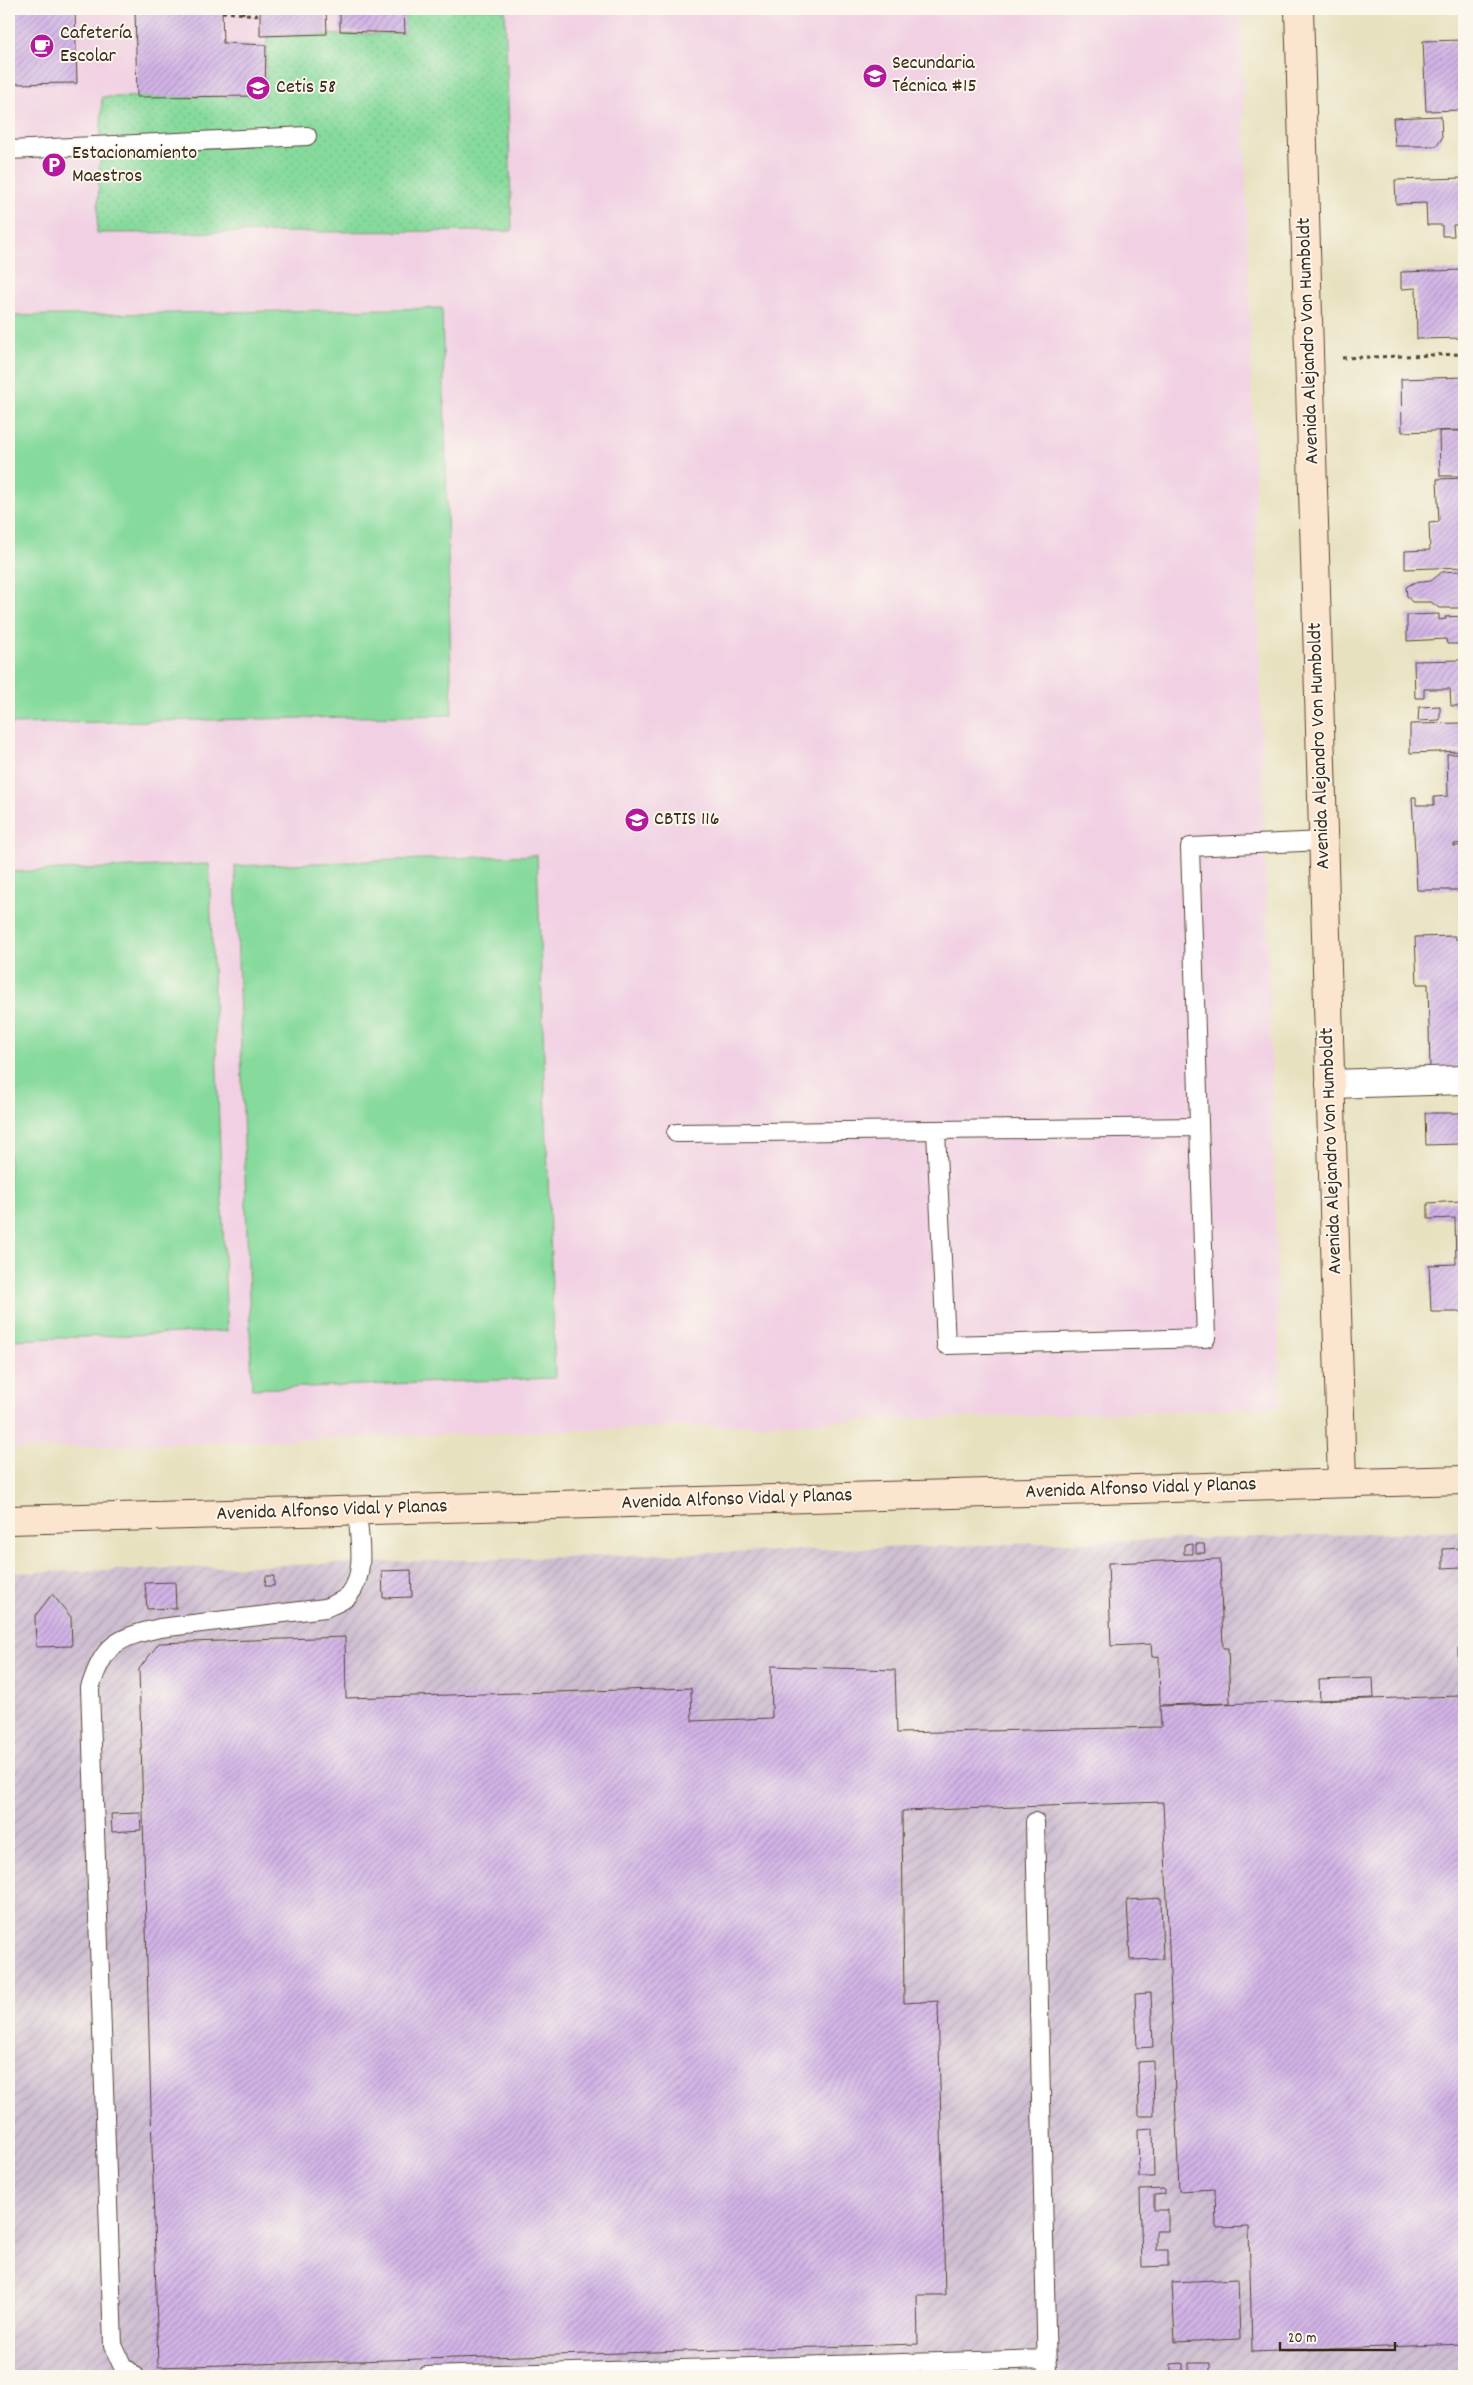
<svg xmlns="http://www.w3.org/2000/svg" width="1473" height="2385" viewBox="0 0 1473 2385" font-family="Dekko,sans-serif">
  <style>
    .built { fill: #f1d0e3 }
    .industrial { fill: url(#industrial-furrows) }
    .grass { fill: url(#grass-dots); stroke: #60825d }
    .park { fill: #86da9c; stroke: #60825d }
    .building { fill: url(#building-hatch) }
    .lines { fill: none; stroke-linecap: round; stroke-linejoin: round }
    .lane-casing { stroke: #554536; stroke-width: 20 }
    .street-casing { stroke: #554536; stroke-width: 30 }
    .secondary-casing { stroke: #554536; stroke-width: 30 }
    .path { stroke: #554536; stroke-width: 3; stroke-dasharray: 4 4; stroke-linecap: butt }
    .lane { stroke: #fff; stroke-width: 18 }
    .street { stroke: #fff; stroke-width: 28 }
    .secondary { stroke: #fbe5cf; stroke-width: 28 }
    .labels { text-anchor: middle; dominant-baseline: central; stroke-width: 4; stroke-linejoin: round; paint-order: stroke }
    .poi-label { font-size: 20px; fill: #3b2a1e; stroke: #fbf7ec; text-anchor: start }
    .street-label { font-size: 20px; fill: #3b2a1e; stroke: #fbf7ec }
  </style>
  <defs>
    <pattern id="industrial-furrows" width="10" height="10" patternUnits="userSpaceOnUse" patternTransform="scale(1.25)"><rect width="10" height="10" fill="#cebed1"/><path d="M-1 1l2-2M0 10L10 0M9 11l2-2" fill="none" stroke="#b2a3b3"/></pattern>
    <pattern id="grass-dots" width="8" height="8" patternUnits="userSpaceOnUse" patternTransform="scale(1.25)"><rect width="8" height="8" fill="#86da9c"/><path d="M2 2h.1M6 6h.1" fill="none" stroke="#75bb86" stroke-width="1.8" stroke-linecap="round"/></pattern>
    <pattern id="building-hatch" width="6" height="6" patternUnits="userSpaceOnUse" patternTransform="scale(1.25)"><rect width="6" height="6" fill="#d2b4e7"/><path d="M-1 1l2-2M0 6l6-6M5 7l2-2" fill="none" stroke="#ac93bb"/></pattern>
  </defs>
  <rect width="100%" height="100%" fill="#fbf7ec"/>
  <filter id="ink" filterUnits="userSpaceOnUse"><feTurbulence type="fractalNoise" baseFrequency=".02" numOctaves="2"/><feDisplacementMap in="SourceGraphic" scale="10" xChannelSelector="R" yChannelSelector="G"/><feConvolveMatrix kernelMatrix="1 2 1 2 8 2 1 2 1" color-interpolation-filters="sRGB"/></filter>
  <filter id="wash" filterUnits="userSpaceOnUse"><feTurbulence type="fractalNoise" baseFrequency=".0096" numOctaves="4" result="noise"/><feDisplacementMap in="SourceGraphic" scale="20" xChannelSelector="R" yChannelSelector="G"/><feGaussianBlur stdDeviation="1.12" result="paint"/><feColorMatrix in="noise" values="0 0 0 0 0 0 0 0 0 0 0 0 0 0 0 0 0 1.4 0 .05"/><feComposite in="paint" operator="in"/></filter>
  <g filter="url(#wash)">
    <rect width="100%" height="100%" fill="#e7e1bf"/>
    <path class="built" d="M9 9H1241L1281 1407 9 1449Z"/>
    <path class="industrial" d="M1464 1531V2376H9V1573Z"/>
    <path class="grass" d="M404 9H505L512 231 97 233 102 97 265 96 267 36 404 33Z"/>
    <path class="park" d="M442 308 452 715 9 724V316Z
      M537 855 555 1378 252 1389 235 866Z
      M209 864 227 1331 9 1340V872Z"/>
    <g id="blocks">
      <path class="building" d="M9 9H75L77 83 9 84Z
        M135 9H222L223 43 266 45 265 96 137 97Z
        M260 9H326L327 34 260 36Z
        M340 9H404L405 33 340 31Z
        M1464 40V110L1426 111 1423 41Z
        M1441 116 1442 138 1437 146H1395L1393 118Z
        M1464 178V225H1453L1454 236H1442V225H1427L1426 203 1396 204 1395 180Z
        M1464 270V338L1417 339 1416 288 1401 289V272Z
        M1464 377V430L1402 432 1401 379Z
        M1439 431H1464V476H1440Z
        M1464 478V567L1405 569V551L1430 550 1429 523 1439 522 1437 479Z
        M1458 571H1464V608H1439L1431 602H1412L1407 596 1406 587 1413 583 1431 581 1442 572Z
        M1439 614V620L1446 619 1445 617 1464 616V644H1447L1446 639 1407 641V615Z
        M1462 660V668H1464V706H1451L1450 689H1424V698H1415L1414 661Z
        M1440 706V720L1418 721 1419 707Z
        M1464 723V751L1410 753V724Z
        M1447 754H1464V843L1454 844V846H1464V890H1417L1412 797H1416V805H1434V797L1448 796Z
        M1455 936V939H1464V1068L1430 1070 1428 984H1417L1415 937Z
        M1425 1113H1464V1169H1462L1460 1144 1426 1145Z
        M1461 1201 1462 1218H1464V1312H1431L1429 1265 1456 1264 1455 1218 1428 1219V1203Z
        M1193 1544V1554H1184V1545Z
        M1196 1544H1204L1205 1553H1196Z
        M1461 1548V1567L1443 1568V1549Z
        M1220 1559 1223 1648H1228L1230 1703 1160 1705 1159 1656 1152 1657 1151 1644 1111 1646 1108 1563Z
        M411 1570 412 1597 383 1598 382 1571Z
        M266 1576H274V1586H265Z
        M175 1582 176 1608 147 1609 145 1583Z
        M52 1594 71 1617 72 1646 36 1647 35 1616Z
        M345 1637 346 1698 691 1688 692 1721 772 1718 771 1666 895 1670 897 1733 1161 1727 1160 1706 1459 1696 1458 1648 1464 1647V2344L1252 2352 1249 2227 1216 2228 1215 2189 1179 2191 1163 1802 902 1811 904 2003 938 2001 945 2295H917L918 2344 158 2367 139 1669 159 1643Z
        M1373 1678 1374 1698 1320 1700 1319 1680Z
        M140 1813 141 1830 112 1832 111 1814Z
        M1161 1898 1163 1959 1130 1960 1127 1900Z
        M1151 1993 1153 2047 1137 2048 1135 1994Z
        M1153 2061 1154 2116H1139L1138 2062Z
        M1153 2128 1154 2177H1139L1138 2129Z
        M1165 2189V2194L1154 2195V2210H1168V2231H1156V2250H1168V2266L1142 2267 1140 2190Z
        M1238 2279 1240 2339 1175 2342 1172 2282Z
        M1183 2363V2371H1171V2364Z
        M1189 2363H1210V2376H1189Z"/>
    </g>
  </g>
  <g filter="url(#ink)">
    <use href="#blocks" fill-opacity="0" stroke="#554536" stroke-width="1"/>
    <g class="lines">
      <defs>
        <path id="lane" d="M9 150 307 136
          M936 1131 946 1345 1206 1338 1190 847 1323 841
          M676 1133 1199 1127
          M1035 1822 1047 2376
          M135 2376 122 2365 113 2345 90 1688C104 1644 116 1638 160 1628L325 1608C332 1605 344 1601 349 1595 367 1574 359 1537 357 1511
          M426 2376 1047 2359"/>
        <path id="street" d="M1330 1084 1464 1080"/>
        <path id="secondary" d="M1299 9 1342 1483
          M9 1520 1464 1480"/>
      </defs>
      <use href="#lane" class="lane-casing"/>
      <use href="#street" class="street-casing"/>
      <use href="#secondary" class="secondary-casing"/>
      <path class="path" d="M222 12 260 15
        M243 14V9
        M1342 358 1464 354"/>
      <use href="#lane" class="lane"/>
      <use href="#street" class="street"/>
      <use href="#secondary" class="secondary"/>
    </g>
  </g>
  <defs>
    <symbol id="cafe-disc" viewBox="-11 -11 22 22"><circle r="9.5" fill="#b5179e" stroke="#fbf7ec"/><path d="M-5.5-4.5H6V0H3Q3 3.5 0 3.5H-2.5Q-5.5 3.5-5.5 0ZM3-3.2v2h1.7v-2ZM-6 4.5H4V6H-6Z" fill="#fff"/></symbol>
    <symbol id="school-disc" viewBox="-11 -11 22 22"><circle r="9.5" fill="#b5179e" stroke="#fbf7ec"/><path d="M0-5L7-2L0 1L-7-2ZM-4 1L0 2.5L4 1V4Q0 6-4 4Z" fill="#fff"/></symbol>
    <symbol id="parking-disc" viewBox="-11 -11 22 22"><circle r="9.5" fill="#b5179e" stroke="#fbf7ec"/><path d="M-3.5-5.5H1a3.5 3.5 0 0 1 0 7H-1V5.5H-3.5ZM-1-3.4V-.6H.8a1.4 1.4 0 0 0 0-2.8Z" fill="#fff"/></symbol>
  </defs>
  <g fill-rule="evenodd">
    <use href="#cafe-disc" x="28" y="32" width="28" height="28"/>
    <use href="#school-disc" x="861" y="62" width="28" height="28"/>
    <use href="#school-disc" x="244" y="74" width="28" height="28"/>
    <use href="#parking-disc" x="40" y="151" width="28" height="28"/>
    <use href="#school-disc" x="623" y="806" width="28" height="28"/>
  </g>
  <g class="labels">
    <g class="poi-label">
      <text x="60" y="34">Cafetería<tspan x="60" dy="23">Escolar</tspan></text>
      <text x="892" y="64">Secundaria<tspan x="892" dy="23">Técnica #15</tspan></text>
      <text x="276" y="88">Cetis 58</text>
      <text x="72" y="154">Estacionamiento<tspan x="72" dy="23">Maestros</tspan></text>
      <text x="654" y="820">CBTIS 116</text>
    </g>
    <g class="street-label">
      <text transform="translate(1309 341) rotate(-92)">Avenida Alejandro Von Humboldt</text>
      <text transform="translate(1320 746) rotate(-92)">Avenida Alejandro Von Humboldt</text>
      <text transform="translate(1332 1151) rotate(-92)">Avenida Alejandro Von Humboldt</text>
      <text transform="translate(1141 1489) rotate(-2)">Avenida Alfonso Vidal y Planas</text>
      <text transform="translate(737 1500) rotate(-2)">Avenida Alfonso Vidal y Planas</text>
      <text transform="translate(332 1511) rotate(-2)">Avenida Alfonso Vidal y Planas</text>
    </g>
  </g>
  <rect width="1473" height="2385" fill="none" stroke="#fbf7ec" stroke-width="30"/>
  <path d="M1280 2342v8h115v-8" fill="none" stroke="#3b2a1e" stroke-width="2.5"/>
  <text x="1288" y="2342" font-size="15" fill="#3b2a1e" stroke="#fbf7ec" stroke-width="4" paint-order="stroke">20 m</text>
</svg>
